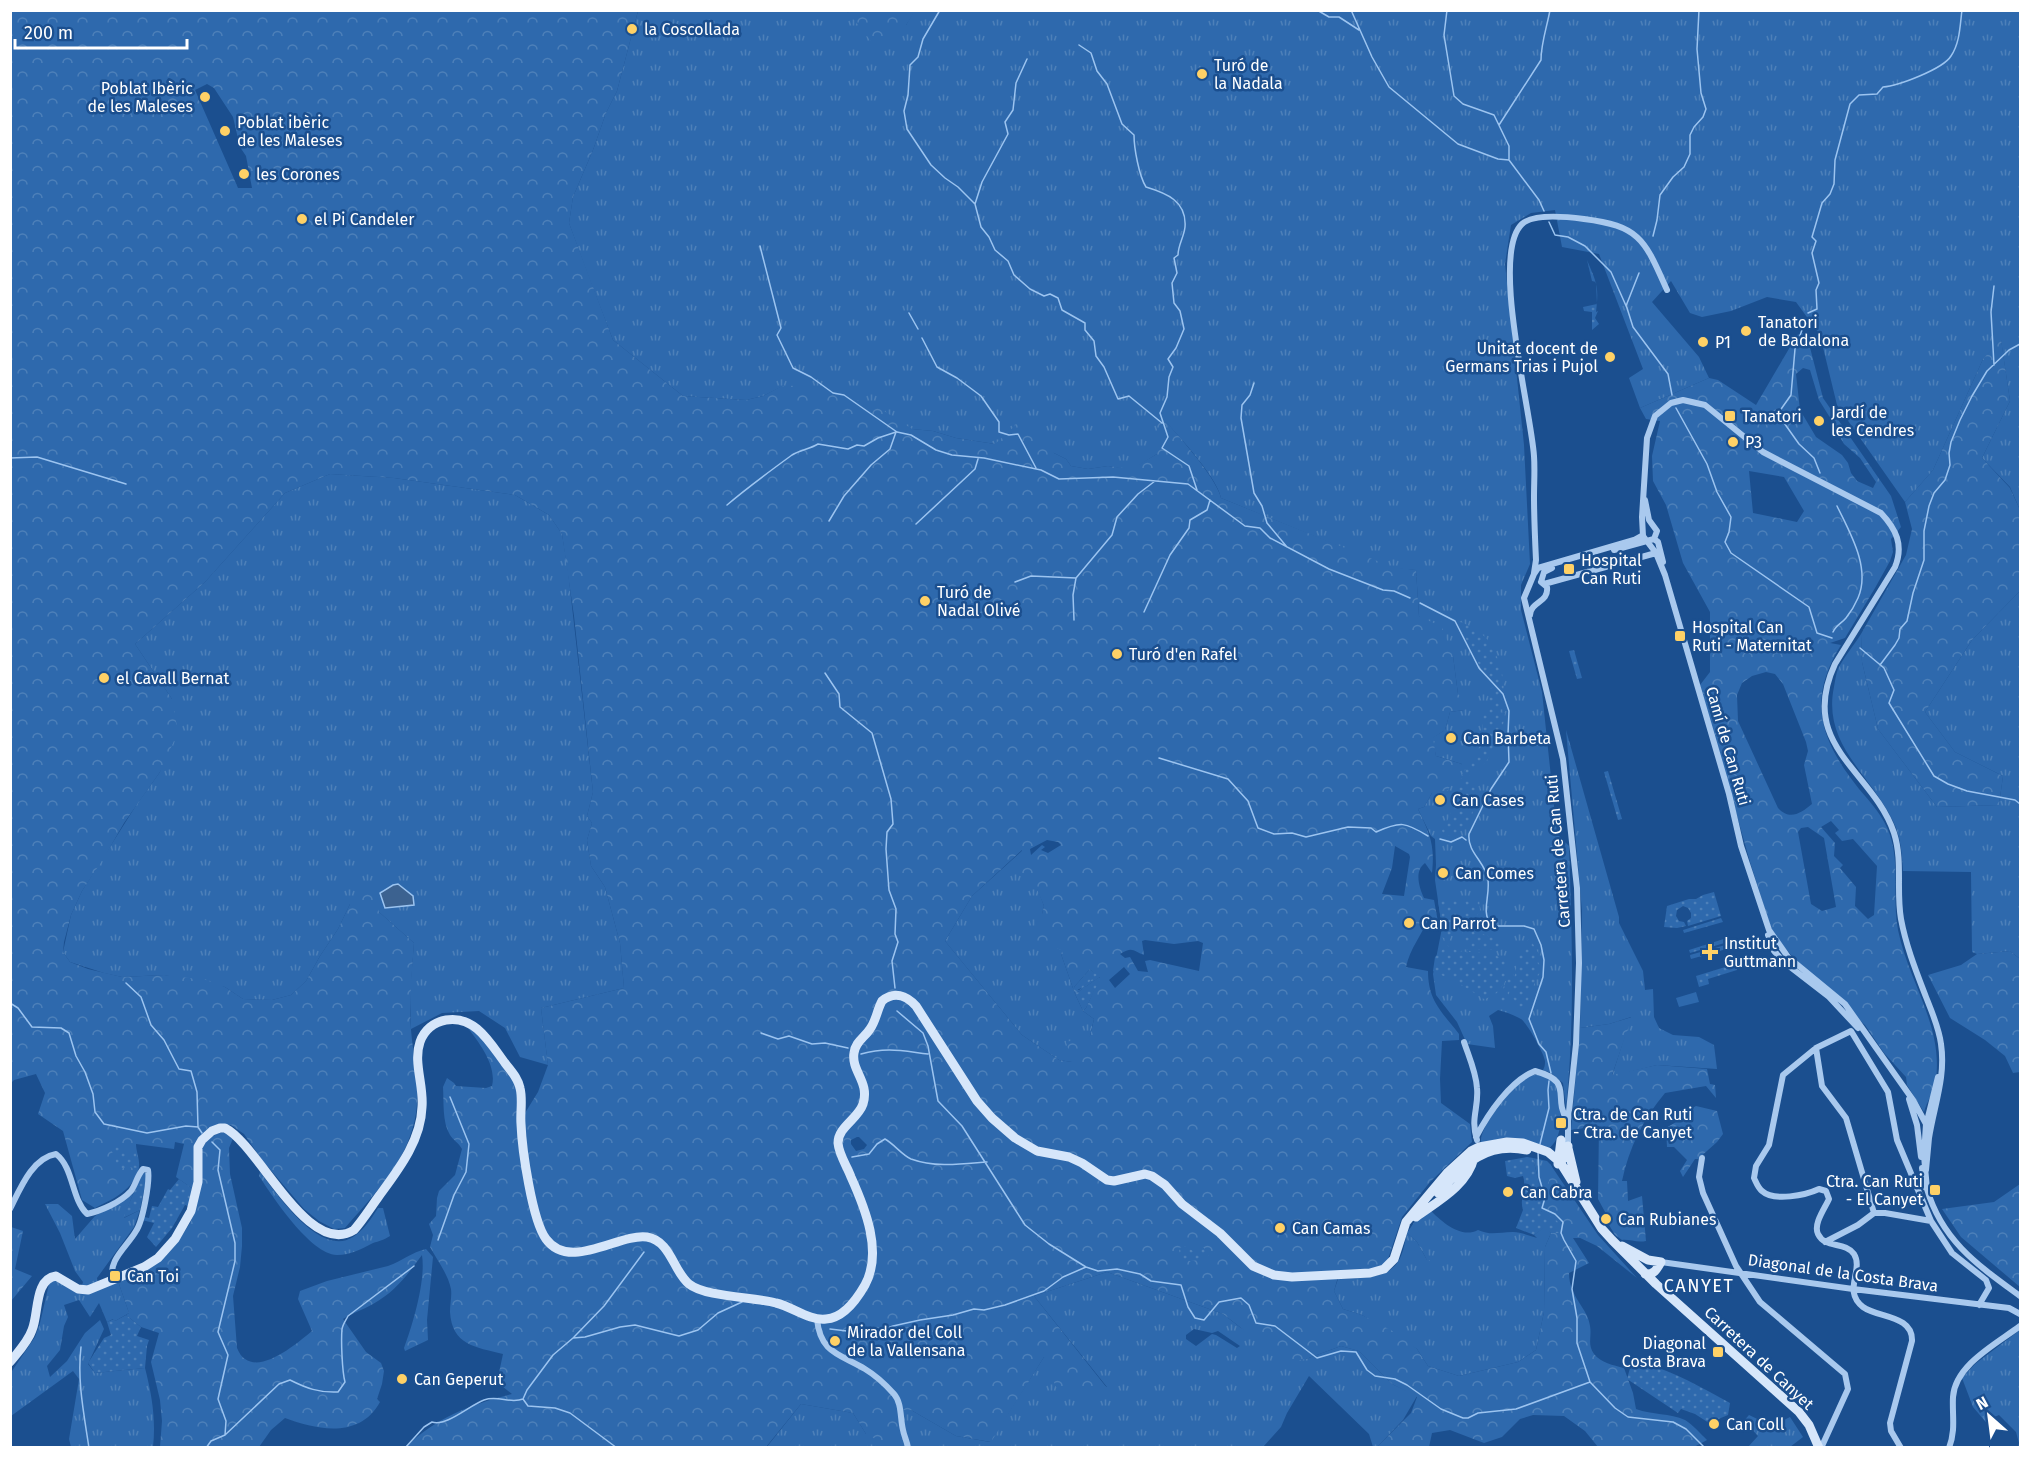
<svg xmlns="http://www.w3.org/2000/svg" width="2031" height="1458" viewBox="0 0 2031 1458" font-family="'Fira Sans',sans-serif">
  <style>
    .grass { fill: url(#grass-tufts); fill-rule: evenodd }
    .forest { fill: url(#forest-crowns); fill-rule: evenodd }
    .park { fill: url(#park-dots) }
    .pitch { fill: #2e69ad }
    .water { fill: #3c6290; stroke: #9cc4f0; stroke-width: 1.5 }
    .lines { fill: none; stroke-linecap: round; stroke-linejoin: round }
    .stream { stroke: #9cc4f0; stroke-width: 1.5 }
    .street { stroke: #a9c9ee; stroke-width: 6 }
    .secondary { stroke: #d6e6fa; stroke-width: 9 }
    .poi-dot { fill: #ffd166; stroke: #1b4f8f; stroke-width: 2 }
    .labels { text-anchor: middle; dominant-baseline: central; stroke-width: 5; stroke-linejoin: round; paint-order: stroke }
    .poi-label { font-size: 16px; fill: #fff; stroke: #1b4f8f; text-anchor: start }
    .street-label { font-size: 16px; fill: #fff; stroke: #1b4f8f }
    .neighbourhood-label { font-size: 18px; letter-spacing: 1.5px; fill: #fff; stroke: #1b4f8f }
  </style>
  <defs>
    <pattern id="grass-tufts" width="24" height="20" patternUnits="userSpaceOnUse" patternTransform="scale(1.5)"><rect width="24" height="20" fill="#2e69ad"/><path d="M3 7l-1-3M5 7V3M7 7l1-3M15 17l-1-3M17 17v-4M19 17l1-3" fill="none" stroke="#4d80b9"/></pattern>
    <pattern id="forest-crowns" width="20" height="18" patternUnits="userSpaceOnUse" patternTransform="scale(1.5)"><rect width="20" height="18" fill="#2e69ad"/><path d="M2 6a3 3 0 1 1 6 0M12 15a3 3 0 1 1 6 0" fill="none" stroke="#4d80b9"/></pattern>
    <pattern id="park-dots" width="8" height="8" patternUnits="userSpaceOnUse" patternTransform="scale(1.5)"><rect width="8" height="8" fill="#2e69ad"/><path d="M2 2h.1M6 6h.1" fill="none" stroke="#4d80b9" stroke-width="1.8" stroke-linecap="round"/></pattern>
  </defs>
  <rect width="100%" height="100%" fill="#1b4f8f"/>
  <path class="grass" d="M915 10 2020 11V510L2010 487 1982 458 2010 401 2001 340 1983 359 1933 470 1905 502 1837 405 1820 335 1796 302 1767 297 1731 311 1702 317 1690 313 1671 281 1652 302 1699 357 1709 378 1640 408 1629 378 1643 369 1599 254 1562 247 1555 210 1531 213 1511 225 1505 264 1524 445 1530 564 1521 585V610L1542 692 1557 834 1569 846C1572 934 1575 1021 1566 1108L1563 1083 1551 1073 1543 1070C1545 1066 1545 1065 1545 1061 1544 1053 1527 1023 1521 1019 1514 1015 1505 1012 1498 1010L1489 1016 1493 1026 1495 1048 1467 1044 1457 1022 1436 995 1433 974 1442 928 1435 880 1436 865 1435 839 1431 836 1418 809 1424 807 1432 793 1462 764 1436 756 1432 738 1445 730 1450 712 1464 710 1458 694 1453 656 1419 616 1416 570 1392 568 1221 498C1217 476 1173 430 1157 412V454L1131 470 1108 466 1088 469 1071 466 1066 459 1054 453 956 438 933 431 912 429 781 387 763 396 746 400 683 396 613 340 588 275 569 223 573 197 593 150 606 113 617 91 638 11H847V12L906 25Z
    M330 474 394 478 515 495 549 515 562 534 568 571 593 792 587 816 592 823 587 840 591 866 605 887 620 943 624 988 541 1008 548 1065 520 1057 505 1028 479 1011 442 1013 411 1029 410 991 414 943 379 912 350 904 338 929 320 956 306 981 291 995 272 1000 243 999 225 987 164 975 122 977 104 973 70 962 63 952 71 915 82 891 137 804 160 772 172 699 135 644 205 582 285 493Z
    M2020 591V959L2010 951 1977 954 1972 952 1971 872 1903 871C1902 854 1901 837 1893 821 1871 775 1822 744 1834 687 1835 681 1836 674 1838 669 1844 657 1854 645 1861 634L1862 662 1878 729 1937 807 1999 805 2003 776 1955 752 1925 712 1972 640Z
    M1566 730 1619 917V923L1643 971 1645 990 1653 989 1654 1017 1659 1028 1673 1035 1699 1037 1714 1045 1717 1069 1657 1065 1612 1076 1631 1017 1609 1024 1580 1028 1582 911Z
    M1023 850 1044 906 1042 914 1064 950 1061 954 1075 994 1083 1011 1094 1019 1090 1036 1072 1062 1059 1060 1022 1035 945 941 972 896Z
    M1530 1075H1545L1559 1087C1559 1106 1566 1136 1549 1148L1481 1142C1479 1126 1516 1083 1530 1075Z
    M1533 1158 1547 1161 1551 1165 1582 1238H1573L1541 1211 1542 1196Z
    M260 1172C277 1194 320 1258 353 1237 364 1230 371 1219 378 1208H383L390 1236C384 1240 379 1241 373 1243 361 1249 351 1255 337 1255 310 1254 273 1197 259 1176Z
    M133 1194 124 1218 140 1210 134 1227 97 1278 98 1287 118 1281 129 1313 115 1321 113 1319 107 1322 99 1303 90 1317 79 1300 64 1305 68 1317 64 1326 60 1350 47 1366 50 1377 67 1361 85 1333 100 1320 104 1329 88 1364 95 1373 145 1368C152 1395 156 1420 153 1447H71L69 1439 79 1379 73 1371 11 1416 12 1371 35 1337 40 1323 49 1284 55 1280 80 1293 83 1282 75 1271 60 1233 45 1204H58L72 1216 75 1239 95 1216Z
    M1430 1210C1442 1222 1461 1239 1478 1230 1491 1236 1499 1232 1513 1232 1521 1232 1529 1236 1537 1238L1534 1235 1543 1228H1547L1551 1233 1545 1247 1544 1312 1536 1350 1518 1362 1459 1376 1428 1366 1417 1349 1362 1315 1343 1309 1334 1291 1338 1279C1360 1277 1391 1281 1401 1256 1404 1249 1405 1241 1407 1233L1417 1242 1427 1260 1415 1221Z
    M1107 1272 1223 1314 1241 1328 1306 1359 1341 1346 1359 1351 1392 1384 1417 1396 1403 1420 1377 1447H1373L1369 1434 1309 1376 1287 1413 1281 1427 1263 1447 766 1448 801 1404 853 1413 866 1434 897 1410H911L956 1436 990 1442 1044 1357 1107 1387 1034 1296ZM1194 1329 1212 1333 1218 1331 1240 1346 1237 1348 1216 1335 1212 1334 1196 1346 1186 1339V1335Z
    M2020 1330V1447H2018L2019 1443 2016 1432 1999 1415 1992 1418 1990 1427 1973 1407 1962 1378 1975 1364Z
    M1749 1415 1772 1426 1790 1417 1803 1437 1790 1447H1748L1758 1436 1747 1424H1741Z"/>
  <path class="forest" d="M11 11H638L617 91 606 113 593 150 573 197 569 223 613 340 683 396 746 400 763 396 780 387 800 385 864 402 881 409 912 429 933 431 956 438 995 444 1019 422 1054 453 1066 459 1071 466 1088 469 1108 466 1131 469 1157 454V411C1173 430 1216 476 1221 498L1392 567 1416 570 1419 616 1442 627 1453 656 1458 694 1471 704 1464 710 1450 712 1445 730 1433 738 1436 756 1462 764 1448 790 1432 793 1424 807 1418 809C1430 834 1435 845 1432 873L1425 863C1414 871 1419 887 1424 898L1434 900 1438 922 1437 926 1432 917H1429C1422 935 1410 948 1406 967L1428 971C1428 1001 1442 1012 1459 1034V1040L1442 1041 1440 1079 1441 1103 1470 1124 1472 1142 1430 1182 1402 1217 1386 1265 1378 1269 1340 1270 1334 1291 1343 1309 1362 1315 1400 1335 1417 1349 1428 1366 1459 1376 1518 1362 1536 1350 1544 1312 1545 1247 1551 1233H1562L1558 1220 1541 1211 1542 1196 1549 1181 1550 1164 1598 1235 1637 1278 1597 1246 1576 1236 1573 1238 1589 1263 1569 1273C1569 1297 1588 1308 1590 1326 1592 1337 1587 1344 1594 1354 1601 1363 1613 1365 1624 1368L1633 1393 1636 1409C1652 1415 1670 1413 1685 1420 1693 1425 1700 1433 1707 1440L1694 1447H1598L1585 1431 1564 1416 1533 1415 1520 1419 1502 1437 1484 1443 1450 1430 1432 1433 1429 1447H1377L1411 1413 1417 1397 1392 1384 1359 1351 1341 1346 1306 1359 1288 1362 1271 1351 1223 1314 1107 1272 1034 1296 1107 1388 1085 1398 1056 1387 1044 1357 991 1442 956 1436 911 1410H898L905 1444 879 1441 866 1434 853 1413 801 1404 766 1447H406C435 1418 472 1404 512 1394L497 1382 503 1354C475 1347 452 1345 450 1312 450 1304 452 1296 451 1289 448 1274 437 1260 430 1247L433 1235 429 1224 436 1216 437 1198 439 1191 455 1175 462 1149C459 1143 453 1140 450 1135 442 1122 444 1102 443 1087L447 1078 454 1083 456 1086 486 1088 492 1086C497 1066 480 1044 468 1028L479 1034 514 1083 525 1113 538 1092 548 1065 541 1008 624 988 620 943 605 887 591 866 587 840 592 823 587 816 593 792 574 616 562 534 549 515 515 495 394 478 330 474 285 493 205 582 135 644 172 699 178 732 160 772 124 823 105 856 82 891 71 915 64 942 63 952 70 962 88 969 122 977 164 975 206 980 225 987 243 999 272 1000 291 995 306 981 320 956 338 929 350 904 371 884 379 912 414 943C412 972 409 1001 411 1030 414 1064 423 1097 412 1130 401 1168 370 1199 345 1228L334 1229 319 1221 304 1209 263 1161 244 1134 231 1125 215 1126 206 1132 193 1189 176 1177 184 1144 175 1142 174 1149 136 1144C136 1151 140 1160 139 1167 134 1190 113 1199 95 1208L82 1200 63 1131 38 1114 45 1093 36 1074 14 1080 11 1083ZM207 84 214 88 233 117 240 147 246 156 252 188H238L195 90ZM1047 840 1058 842 1061 845 1048 853 1041 850 1045 847 1042 845 1031 855 1030 849ZM1395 846 1409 854 1410 857 1404 896 1382 894 1392 868ZM1022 850 1019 874 1032 877 1044 906 1042 914 1036 920 1034 943 1063 950 1061 954 1075 994 1100 977 1086 1008 1083 1011 1094 1019 1090 1036 1066 1042 1072 1062 1059 1060 1022 1035 945 941 972 896ZM1145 940 1174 944 1198 941 1203 943 1199 971 1150 960 1145 961 1148 972 1138 971 1130 957 1125 958 1120 954C1133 946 1133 951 1144 955L1142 941ZM1124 967 1130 974 1115 988 1109 980ZM1090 969 1096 975 1079 990 1074 987ZM857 1137H859L867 1145 864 1149 856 1151 851 1144V1140Z
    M847 11V10L915 11C903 31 896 41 871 41Z
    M1806 332 1823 398 1891 496 1901 527 1891 539 1893 552 1890 561 1875 588 1845 638 1830 643 1841 645C1806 701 1821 741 1859 789 1871 803 1884 817 1890 835 1900 865 1892 898 1898 930 1908 981 1943 1025 1936 1079 1934 1092 1927 1101 1924 1112L1907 1085 1906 1077 1884 1053 1865 1025 1792 958V956L1773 934 1750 862 1700 685 1710 672V612L1683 563 1666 505 1653 481 1652 456 1660 421 1646 419 1640 408 1709 378 1718 380 1756 405 1797 335ZM1803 368 1810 370 1819 400 1839 432 1841 439 1844 444 1860 458 1876 482 1873 488 1857 481 1851 473 1848 463 1842 455 1816 437 1800 410 1796 374ZM1749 471 1784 477 1804 511 1797 522 1753 513ZM1766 672 1775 674 1783 684 1806 742 1808 751 1804 765 1812 804C1801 813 1790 821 1778 808L1738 721 1737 695 1742 683 1752 676ZM1831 821 1839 830 1835 833 1842 841 1853 839 1877 866 1874 915 1868 919 1855 906 1856 887 1840 868 1843 865 1834 856 1835 843 1821 827ZM1808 827 1824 838 1836 907 1822 911 1811 904 1798 832 1801 828Z
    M2001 339 2010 401 1982 458 2010 488 2020 510V591L1972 640 1925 712 1955 752 2003 776 1999 805 1937 807 1878 729 1862 662 1861 634 1906 555 1912 529 1905 502 1933 470 1983 359Z
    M2010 951 2020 959V1072L2013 1073 2005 1056 1985 1040 1950 1018 1928 975 1961 965 1977 954Z
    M1632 1017 1612 1075 1657 1065 1707 1069 1710 1084 1715 1085 1716 1098 1706 1086 1665 1093C1643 1119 1629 1148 1622 1181H1627L1628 1201 1642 1196 1646 1241C1637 1243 1629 1239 1622 1240L1615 1235 1609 1225 1610 1221 1598 1199 1599 1126 1571 1130 1580 1028 1609 1024Z
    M1696 1106 1717 1111 1723 1134 1717 1142 1698 1159H1695L1683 1177 1680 1171 1687 1160 1674 1147H1667L1666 1128 1686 1116 1685 1112Z
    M225 1132 234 1136 229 1148 230 1174 242 1228V1246L240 1267 233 1296 237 1348C251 1383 295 1345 312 1331L298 1299 300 1291 327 1281 388 1266C402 1261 412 1252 426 1249L433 1257 427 1320 428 1340 405 1351 404 1348C413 1324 426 1280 422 1255 408 1274 395 1292 373 1304 363 1310 352 1313 343 1319L366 1352 381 1363 384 1371 382 1384 377 1399 380 1402C360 1439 317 1430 285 1418L271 1430 259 1447H160L162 1421 160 1400 151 1362 159 1333 141 1327 126 1315 129 1313 118 1281C131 1274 161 1259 171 1250 178 1243 184 1232 190 1223 206 1196 184 1137 225 1132Z
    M2020 1184V1287L1961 1237 1942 1209 1994 1202Z
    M1415 1221 1419 1225 1430 1261 1427 1260 1417 1242 1407 1233Z
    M11 1227 23 1231 15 1269 32 1276 11 1301Z"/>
  <path class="park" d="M1587 260C1597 284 1599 286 1596 312L1598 311 1595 318 1599 324 1592 330V312L1584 311 1583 307 1597 304 1596 282 1592 281Z
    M1455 619C1465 624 1477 629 1485 637 1496 648 1506 677 1503 692 1497 684 1489 679 1483 671 1472 654 1466 636 1455 619Z
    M1574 650 1582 678 1577 679 1569 651Z
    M1494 687C1503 694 1504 703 1498 712L1505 713 1501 736 1496 747 1485 763 1468 777 1462 775 1480 746 1483 729V707L1488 708 1489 689Z
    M1608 771 1622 819 1618 820 1604 772Z
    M1461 778 1477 782V796L1453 799H1476C1472 818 1468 833 1446 836L1442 831 1451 813 1450 807Z
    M1714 892 1721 916 1688 926 1687 921 1691 918V913L1688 908 1683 906 1677 910 1676 916 1679 921 1684 922 1686 926 1677 928 1664 927 1667 906 1689 899H1696L1703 895Z
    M1479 899 1480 910 1471 928 1475 933 1492 937 1503 948 1501 950H1467L1468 948 1462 931 1466 903 1457 904V921L1448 944 1441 936 1442 927 1438 901Z
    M1721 918 1723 922 1684 933 1683 930Z
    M1727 938 1728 942 1690 953 1689 950Z
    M1530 939 1539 954 1538 962 1541 967 1540 973 1536 979 1527 1003 1521 1007H1517L1514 999H1511C1514 985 1517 944 1530 939Z
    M1729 944 1730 948 1691 959 1690 955Z
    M1447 945C1460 956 1476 950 1490 953 1497 954 1500 960 1507 961 1507 979 1503 995 1484 999L1460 984 1433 971 1435 957Z
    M1735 964 1737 970 1708 979 1709 984 1699 987 1696 976Z
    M1090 969 1097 975 1082 988 1076 990 1074 987Z
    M1514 974 1507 1001H1500L1497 997C1506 990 1503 978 1514 974Z
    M1101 977 1086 1008 1083 1011 1075 994 1098 978Z
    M113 1144 123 1151 136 1153 138 1168 125 1167 119 1170 110 1146Z
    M1527 1157 1533 1158 1542 1196 1541 1211C1552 1217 1561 1220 1563 1233H1551L1544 1228 1534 1235 1516 1228 1523 1210C1519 1198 1527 1187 1523 1176L1515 1178 1507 1176 1505 1161Z
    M142 1173H146L147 1175 140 1210 123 1218Z
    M179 1179 193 1189 188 1206 185 1205 172 1228 156 1247 147 1237 154 1223 142 1220 144 1217 149 1218 152 1206 158 1207 168 1189 170 1190Z
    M1185 1246 1196 1253 1201 1248H1204L1205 1252H1215C1204 1258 1192 1265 1180 1258L1179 1248Z
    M126 1315 141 1327 137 1336 149 1340 147 1346 145 1368 95 1373 88 1363 104 1338 111 1335 107 1322 114 1319 115 1321Z
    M1645 1364C1674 1371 1702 1388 1730 1403L1728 1415 1716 1420 1714 1418 1709 1423 1695 1414 1681 1409 1678 1413 1627 1379 1630 1368Z"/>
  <path class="pitch" d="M1696 992 1699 1002 1679 1007 1676 998Z"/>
  <path class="water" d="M398 884 413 896 414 905 385 908 380 893 393 885Z"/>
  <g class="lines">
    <path class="stream" d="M940 10 923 39 918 57 910 65 908 95 904 111 907 129 931 165 945 178 958 187 975 204 981 227 989 237 995 250 1008 261 1014 275 1030 289 1044 296 1050 294 1058 298 1062 310 1085 323V330L1094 341 1096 356 1104 367 1118 399 1129 396 1162 423
      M1317 10 1329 17H1339L1359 30
      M1351 10 1372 57 1389 87 1458 144 1498 159 1509 160 1539 200 1544 211
      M1447 10 1444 35 1454 96 1463 104 1494 115 1509 146V159
      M1079 45 1091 53 1097 71 1107 84 1122 124 1134 135C1134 148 1139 176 1146 187 1166 193 1187 201 1185 227 1184 237 1178 245 1178 255L1174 258 1177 273 1172 283 1174 303 1180 311 1184 329 1176 348 1168 359 1173 367 1169 377 1167 397 1160 413 1168 437 1162 448 1189 466 1197 490
      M1499 125 1541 60C1541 43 1547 27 1550 10
      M975 204 982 182 1008 134 1005 122 1013 110 1016 83 1027 59
      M1549 222 1555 235 1568 237 1585 246 1611 272 1627 308 1633 327 1668 374 1672 395
      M1653 236 1657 220 1660 195 1673 177 1684 167 1690 154V135L1694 127 1703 117 1706 109 1701 93 1697 49 1699 10
      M760 246 781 328 777 335 793 368 811 377 833 393 844 395 897 432 911 435 936 450 952 455 984 458 1041 470 1059 479 1113 477 1188 484 1245 526 1260 528 1270 538 1329 569 1383 590 1394 591 1410 598
      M1626 306 1639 273
      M909 313 918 329
      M1808 313 1817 309 1816 290 1819 283 1812 253 1816 241 1812 237 1822 203 1830 194 1834 184 1835 160 1850 104 1859 95 1877 94 1883 87C1898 86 1943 69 1951 56 1960 43 1960 25 1962 10
      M1802 330 1795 349 1791 395 1779 412 1782 420 1799 444 1814 458 1820 473
      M922 338 937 367 957 378 981 396 999 422V432L1009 435 1018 434 1036 468
      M1994 365 1991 312 1994 286
      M1254 383 1250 395 1242 405 1241 418 1254 493 1262 506 1267 523 1287 547
      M1676 408 1707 464 1717 492 1731 517 1729 532 1725 542 1731 553 1809 607 1817 633 1832 638
      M10 458 37 457 126 484
      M727 505C748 487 770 471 792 455 800 450 810 449 818 444L848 449 857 445 864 446 878 438 896 432
      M829 521 844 496 871 465 890 449 896 432
      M916 524 975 469 978 459
      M1015 582 1031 576 1076 578
      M1420 603 1455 621 1479 668 1503 694 1509 711 1508 734 1509 762 1491 789 1469 834C1467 853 1486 862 1488 880 1490 898 1481 910 1491 926H1524L1534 929 1541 945 1544 960 1543 977 1529 1019 1539 1044 1546 1052 1551 1073
      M1144 612 1170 555 1189 528 1190 520 1207 510 1210 500
      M1074 620 1073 595 1076 578 1112 535 1117 517 1138 494 1155 481
      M1833 632C1836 625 1842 623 1846 618 1850 613 1855 605 1858 598 1871 568 1850 533 1837 506
      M1860 648 1884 668 1894 690 1889 703 1934 776 1948 784 1967 791 2015 800 2020 804
      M1880 665 1895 645 1899 638 1900 629 1907 621 1913 593 1924 560V531L1929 506 1934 493 1945 480 1950 465 1949 453 1951 442 1960 420 1972 396 1987 371 2009 350 2020 344
      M825 673 839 694 840 707 872 733 891 799 893 824 887 832 886 849 889 890 896 909 895 934 898 942 892 961 895 988
      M1159 758 1228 779 1248 801 1258 828 1274 834 1292 833 1306 837 1348 827 1371 828 1376 832C1401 821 1405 822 1428 836
      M1440 839 1451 842 1462 837 1466 840
      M126 983 141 997 151 1025 164 1040 179 1069 191 1071 197 1092 198 1127 202 1133
      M10 1003 18 1008 32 1027 61 1028 69 1033 76 1056 85 1072 93 1094 95 1112 104 1124 147 1133 186 1126 198 1127
      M897 1011 923 1033 928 1046 938 1101 962 1126 1025 1225 1049 1244 1086 1267 1098 1271 1117 1269 1140 1274 1151 1281 1181 1285 1188 1307 1195 1318 1204 1320 1219 1302 1241 1298 1249 1305 1256 1323 1275 1326 1317 1358 1341 1351 1356 1352 1367 1370 1375 1376 1395 1379 1407 1385 1441 1409 1463 1418H1468L1478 1413 1516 1409 1590 1382
      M761 1033 778 1039 789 1036 812 1044 825 1043 848 1048
      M861 1054C887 1047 902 1051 928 1054
      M1540 1144 1549 1108 1548 1090 1549 1081
      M1538 1151 1539 1177 1545 1198 1542 1208 1555 1214 1563 1222 1561 1233 1564 1240 1576 1261 1572 1289 1577 1318V1343L1590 1382 1615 1408 1628 1417 1673 1422 1686 1429 1705 1448
      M852 1157 869 1154 877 1144 885 1139C894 1144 902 1155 911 1159 936 1168 962 1164 987 1162
      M438 1240 454 1195 466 1172 469 1144 450 1097
      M830 1329 872 1334 893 1326 920 1320 953 1315 974 1309 984 1310 1005 1305 1044 1291 1063 1277 1086 1267
      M574 1337 604 1306 644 1252
      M81 1347C77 1381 84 1414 89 1448
      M523 1399 528 1406 555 1408 570 1413 617 1448
      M225 1435 279 1384 290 1380C306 1388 319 1393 338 1392L345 1382C342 1371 341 1340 342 1329 343 1324 346 1320 348 1316L414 1266
      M206 1448 211 1441 225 1435 226 1421 218 1399 228 1355 218 1332 235 1261V1243L218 1170 220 1150 212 1142
      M405 1448 424 1427 432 1422C446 1427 470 1405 484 1400 498 1395 510 1404 523 1399L527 1390 553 1355 573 1338 585 1337 620 1327 635 1325 679 1336 698 1330 718 1313 742 1302"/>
    <path class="street" d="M1645 500 1649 520 1657 531 1654 539
      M1654 539 1658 542 1663 562
      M1614 550 1654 539
      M1534 573 1536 560C1535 539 1534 518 1534 497 1534 483 1535 469 1534 456 1531 410 1490 254 1522 224 1534 213 1569 217 1584 219 1641 226 1645 241 1667 290
      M1541 582 1544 572 1552 568
      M1544 584 1656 553
      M1530 615C1531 601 1549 603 1547 587L1541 582
      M1768 935 1774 951 1785 963 1829 997 1858 1028
      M1464 1042C1469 1057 1476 1072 1477 1088 1479 1108 1470 1118 1477 1140
      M1816 1048 1822 1086 1846 1118 1874 1213
      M1909 1099 1917 1125 1921 1157
      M1926 1125 1938 1077
      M1476 1137C1488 1114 1510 1081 1535 1071 1575 1082 1552 1096 1567 1120
      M1568 1146V1121L1576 1044 1579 963 1577 888 1563 759 1524 598 1534 574 1538 568 1634 540 1643 535
      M1702 1158 1699 1177 1703 1193 1736 1266 1760 1302 1845 1374 1848 1389 1822 1446 1818 1447
      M1922 1168 1925 1187 1927 1189C1942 1241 1979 1266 2020 1296
      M1926 1170C1927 1159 1928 1149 1929 1138 1934 1106 1946 1077 1941 1044 1939 1028 1932 1012 1926 997 1916 971 1906 946 1901 919 1896 891 1903 861 1894 833 1873 770 1797 746 1835 664L1895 567C1904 545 1896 529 1881 513L1763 452 1705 405 1683 400 1671 403 1655 416 1647 438 1642 517 1643 536 1656 553 1665 575 1729 794 1741 846 1769 930 1788 957 1845 1004 1913 1100 1926 1124 1924 1156 1927 1189
      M10 1209C20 1189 32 1158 56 1154 74 1168 71 1198 87 1214 101 1211 121 1202 131 1191 136 1184 137 1176 143 1169L148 1170C150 1181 143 1221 136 1231 127 1247 107 1260 113 1281
      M1874 1213H1885L1931 1221
      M1825 1242 1858 1225 1874 1213
      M1661 1262 1853 1289 2009 1308 2020 1314
      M817 1319C820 1353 840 1354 865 1369 875 1375 886 1385 894 1394 902 1403 900 1418 903 1430 904 1436 907 1441 908 1448
      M1901 1448 1891 1431 1890 1423 1912 1341C1913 1315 1878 1318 1863 1307 1842 1291 1864 1270 1854 1254 1845 1241 1825 1249 1818 1234 1813 1224 1825 1208 1829 1199L1826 1191 1819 1189C1806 1195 1774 1202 1762 1191 1758 1188 1756 1182 1754 1178L1756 1166 1769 1145 1783 1075 1816 1048 1851 1031 1888 1092 1897 1140 1931 1221 1952 1253 1986 1280 1989 1288 1979 1305
      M1949 1448C1956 1430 1952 1415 1953 1397 1955 1365 1996 1344 2020 1326"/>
    <path class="secondary" d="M1568 1148 1576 1182
      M1556 1159 1562 1160 1566 1156 1568 1146
      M1558 1164 1561 1140
      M1438 1193C1464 1165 1485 1141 1527 1150
      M1416 1217C1438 1201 1467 1186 1474 1158
      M1622 1246 1648 1260 1661 1262C1657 1269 1654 1275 1645 1274
      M10 1362C18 1352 28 1342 32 1330 39 1314 34 1279 56 1276L78 1289 88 1290 144 1267 158 1258 175 1239 191 1211 198 1182V1147L202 1140 212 1131 220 1128H225C259 1145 308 1259 354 1230 363 1220 371 1207 379 1196 398 1170 421 1141 422 1107 424 1086 413 1062 420 1042 424 1030 434 1022 446 1020 475 1015 490 1043 505 1063 511 1071 518 1078 520 1088 523 1100 520 1112 521 1124 522 1149 532 1220 546 1239 570 1272 619 1233 647 1237 671 1241 673 1271 689 1284 705 1297 754 1297 776 1303 793 1307 809 1321 826 1319 843 1318 857 1299 865 1285 883 1252 865 1208 851 1177 847 1166 839 1155 838 1143 838 1127 858 1119 863 1104 870 1082 851 1071 854 1053 855 1042 865 1037 870 1029 876 1021 877 1010 882 1001 894 991 906 995 916 1006L977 1101 992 1118 1015 1138 1037 1151 1069 1157 1082 1163 1107 1180 1114 1181 1145 1174 1152 1176 1165 1185 1182 1204 1220 1233 1253 1266 1274 1275 1292 1277 1370 1273 1384 1269 1394 1259 1406 1222 1448 1172 1471 1151 1479 1147 1507 1142 1523 1143 1548 1152 1560 1162 1602 1229 1612 1240 1656 1284 1799 1412 1809 1425 1819 1448"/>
  </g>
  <g class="poi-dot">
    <circle cx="632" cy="29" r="6"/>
    <circle cx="1202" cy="74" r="6"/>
    <circle cx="205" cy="97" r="6"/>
    <circle cx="225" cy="131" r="6"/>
    <circle cx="244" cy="174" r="6"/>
    <circle cx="302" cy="219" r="6"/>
    <circle cx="1746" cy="331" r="6"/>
    <circle cx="1703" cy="342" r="6"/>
    <circle cx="1610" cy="357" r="6"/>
    <rect x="1724" y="410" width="12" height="12" rx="3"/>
    <circle cx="1819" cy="421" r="6"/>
    <circle cx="1733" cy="442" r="6"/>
    <rect x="1563" y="563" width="12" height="12" rx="3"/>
    <circle cx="925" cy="601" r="6"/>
    <rect x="1674" y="630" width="12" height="12" rx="3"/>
    <circle cx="1117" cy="654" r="6"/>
    <circle cx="104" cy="678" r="6"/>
    <circle cx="1451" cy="738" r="6"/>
    <circle cx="1440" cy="800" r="6"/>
    <circle cx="1443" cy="873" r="6"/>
    <circle cx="1409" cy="923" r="6"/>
    <path d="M1707 943h6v6h6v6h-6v6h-6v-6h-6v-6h6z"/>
    <rect x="1555" y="1117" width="12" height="12" rx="3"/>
    <rect x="1929" y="1184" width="12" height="12" rx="3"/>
    <circle cx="1508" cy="1192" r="6"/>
    <circle cx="1606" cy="1219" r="6"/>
    <circle cx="1280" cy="1228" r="6"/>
    <rect x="109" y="1270" width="12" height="12" rx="3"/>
    <circle cx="835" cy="1341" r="6"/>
    <rect x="1712" y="1346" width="12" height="12" rx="3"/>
    <circle cx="402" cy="1379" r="6"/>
    <circle cx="1714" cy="1424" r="6"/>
  </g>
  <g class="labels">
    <g class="poi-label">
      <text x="644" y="29">la Coscollada</text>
      <text x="1214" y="65">Turó de<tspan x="1214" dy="18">la Nadala</tspan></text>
      <text x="193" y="88" text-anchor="end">Poblat Ibèric<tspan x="193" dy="18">de les Maleses</tspan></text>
      <text x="237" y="122">Poblat ibèric<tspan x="237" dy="18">de les Maleses</tspan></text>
      <text x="256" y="174">les Corones</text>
      <text x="314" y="219">el Pi Candeler</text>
      <text x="1758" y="322">Tanatori<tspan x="1758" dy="18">de Badalona</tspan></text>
      <text x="1715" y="342">P1</text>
      <text x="1598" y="348" text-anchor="end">Unitat docent de<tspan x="1598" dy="18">Germans Trias i Pujol</tspan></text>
      <text x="1831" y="412">Jardí de<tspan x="1831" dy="18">les Cendres</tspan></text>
      <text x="1742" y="416">Tanatori</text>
      <text x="1745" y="442">P3</text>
      <text x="1581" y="560">Hospital<tspan x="1581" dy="18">Can Ruti</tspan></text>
      <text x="937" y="592">Turó de<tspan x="937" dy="18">Nadal Olivé</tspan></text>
      <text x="1692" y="627">Hospital Can<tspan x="1692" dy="18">Ruti - Maternitat</tspan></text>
      <text x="1129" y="654">Turó d'en Rafel</text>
      <text x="116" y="678">el Cavall Bernat</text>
      <text x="1463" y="738">Can Barbeta</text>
      <text x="1452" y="800">Can Cases</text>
      <text x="1455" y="873">Can Comes</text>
      <text x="1421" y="923">Can Parrot</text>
      <text x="1724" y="943">Institut<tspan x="1724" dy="18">Guttmann</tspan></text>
      <text x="1573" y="1114">Ctra. de Can Ruti<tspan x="1573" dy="18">- Ctra. de Canyet</tspan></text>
      <text x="1923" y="1181" text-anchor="end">Ctra. Can Ruti<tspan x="1923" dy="18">- El Canyet</tspan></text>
      <text x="1520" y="1192">Can Cabra</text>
      <text x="1618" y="1219">Can Rubianes</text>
      <text x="1292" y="1228">Can Camas</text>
      <text x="127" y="1276">Can Toi</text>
      <text x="847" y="1332">Mirador del Coll<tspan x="847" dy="18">de la Vallensana</tspan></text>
      <text x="1706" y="1343" text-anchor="end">Diagonal<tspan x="1706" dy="18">Costa Brava</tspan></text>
      <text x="414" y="1379">Can Geperut</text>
      <text x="1726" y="1424">Can Coll</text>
    </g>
    <g class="street-label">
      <text transform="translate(1728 746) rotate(74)">Camí de Can Ruti</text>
      <text transform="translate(1558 851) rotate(-95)">Carretera de Can Ruti</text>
      <text transform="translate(1843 1273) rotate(8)">Diagonal de la Costa Brava</text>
      <text transform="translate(1759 1358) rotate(43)">Carretera de Canyet</text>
    </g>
    <g class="neighbourhood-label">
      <text x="1699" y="1286">CANYET</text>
    </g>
  </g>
  <rect width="2031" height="1458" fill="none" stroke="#ffffff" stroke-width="24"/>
  <g transform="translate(1989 1416) rotate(332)" stroke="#1b4f8f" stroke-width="4.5" paint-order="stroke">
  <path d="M0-4.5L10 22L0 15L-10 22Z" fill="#ffffff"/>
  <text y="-9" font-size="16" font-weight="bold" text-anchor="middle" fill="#ffffff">N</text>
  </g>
  <path d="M15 39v9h172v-9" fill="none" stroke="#ffffff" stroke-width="3"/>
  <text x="24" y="39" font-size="18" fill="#ffffff" stroke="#1b4f8f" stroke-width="4.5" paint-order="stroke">200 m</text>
</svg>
